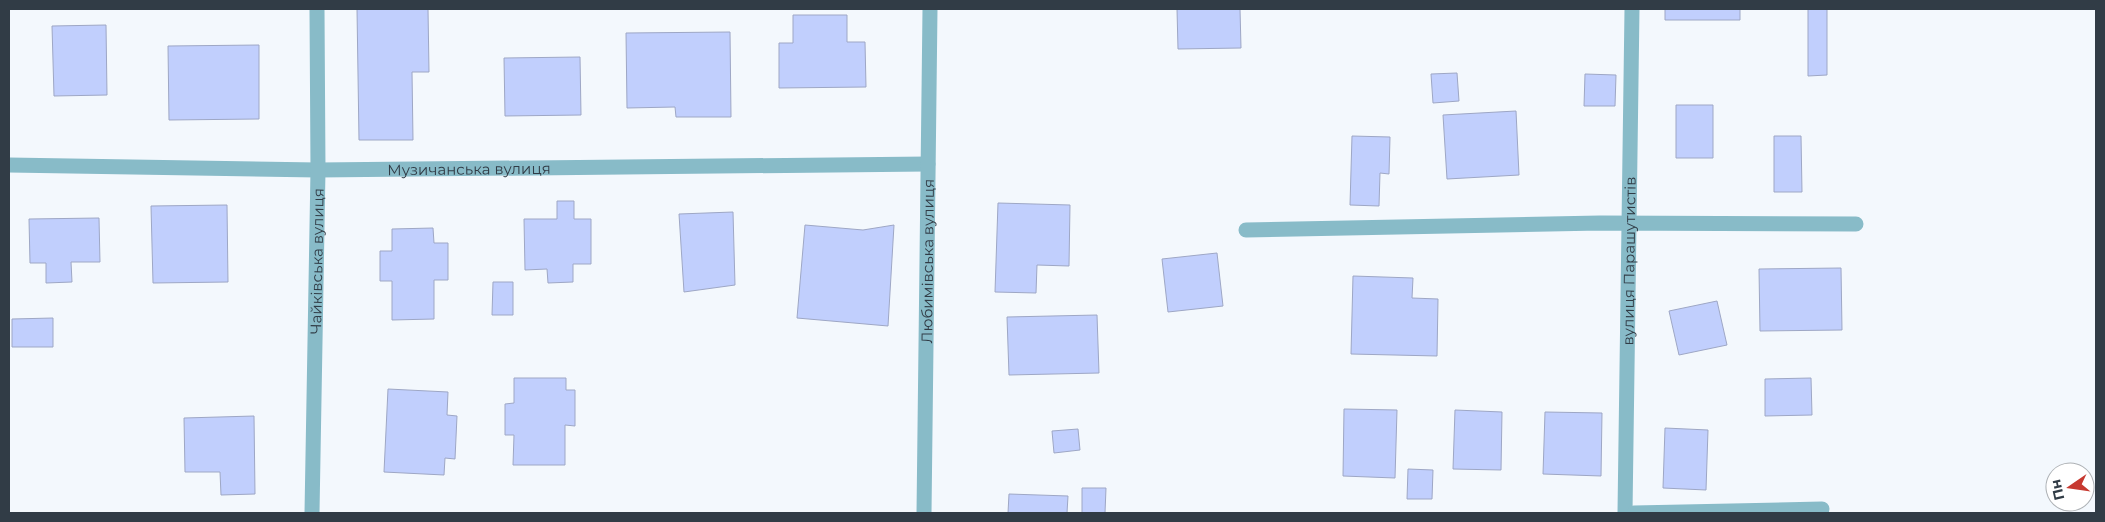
<svg xmlns="http://www.w3.org/2000/svg" width="2105" height="522" viewBox="0 0 2105 522" font-family="Montserrat,sans-serif">
  <style>
    .building { fill: #c1cffd; stroke: #9ea7c5 }
    .lines { fill: none; stroke-linecap: round; stroke-linejoin: round }
    .street { stroke: #88bbc8; stroke-width: 15 }
    .labels { text-anchor: middle; dominant-baseline: central; stroke-width: 4.5; stroke-linejoin: round; paint-order: stroke }
    .street-label { font-size: 15px; fill: #313c46; stroke: #fff }
  </style>
  <rect width="100%" height="100%" fill="#f3f8fd"/>
  <path class="building" d="M357 9H428L429 72H412L413 140H359Z
    M1177 9H1240L1241 48 1178 49Z
    M1665 9H1740V20H1665Z
    M1808 9H1827V75L1808 76Z
    M793 15H847V42H865L866 87 779 88V43H793Z
    M106 25 107 95 54 96 52 26Z
    M730 32 731 117H676L675 107 627 108 626 33Z
    M259 45V119L169 120 168 46Z
    M580 57 581 115 505 116 504 58Z
    M1457 73 1459 101 1433 103 1431 74Z
    M1585 74 1616 75 1615 106H1584Z
    M1676 105H1713V158H1676Z
    M1516 111 1519 175 1447 179 1443 115Z
    M1352 136 1390 137 1389 174 1380 173 1379 206 1350 205Z
    M1774 136H1801L1802 192H1774Z
    M557 201H574V219H591V264H573V282L548 283 547 269 525 270 524 219H557Z
    M998 203 1070 205 1069 266 1037 265 1036 293 995 292Z
    M227 205 228 282 153 283 151 206Z
    M733 212 735 285 684 292 679 214Z
    M99 218 100 262H71L72 282 46 283V263H30L29 219Z
    M805 225 863 230 894 225 888 326 797 318Z
    M433 228 434 243H448V280H434V319L392 320V281H380V251H392V229Z
    M1217 253 1223 306 1168 312 1162 259Z
    M1841 268 1842 330 1760 331 1759 269Z
    M1353 276 1413 278 1412 298 1438 299 1437 356 1351 354Z
    M493 282H513V315H492Z
    M1717 301 1727 345 1679 355 1669 311Z
    M1097 315 1099 373 1009 375 1007 317Z
    M53 318V347H12V319Z
    M514 378H566V390H575V426L565 425V465H513L514 435H505V404L514 403Z
    M1811 378 1812 415 1765 416V379Z
    M388 389 448 392 447 415 457 416 455 459 445 458 444 475 384 472Z
    M1344 409 1397 410 1395 478 1343 476Z
    M1455 410 1502 412 1501 470 1453 469Z
    M1545 412 1602 413 1601 476 1543 474Z
    M254 416 255 494 221 495 220 472H185L184 418Z
    M1665 428 1708 430 1706 490 1663 488Z
    M1078 429 1080 450 1054 453 1052 431Z
    M1408 469 1433 470 1432 499H1407Z
    M1082 488H1106L1105 513H1082Z
    M1009 494 1068 496 1067 513H1008Z"/>
  <g class="lines">
    <g class="street">
      <path id="s1" d="M9 165 318 170 928 164"/>
      <path d="M1246 230 1600 223 1856 224"/>
      <path id="s2" d="M312 513 318 170 317 9"/>
      <path id="s3" d="M924 513 930 9"/>
      <path id="s4" d="M1625 513 1632 9"/>
      <path d="M1634 513 1822 509"/>
    </g>
  </g>
  <g class="labels">
    <g class="street-label">
      <text stroke="none"><textPath href="#s1" startOffset="460">Музичанська вулиця</textPath></text>
      <text stroke="none"><textPath href="#s2" startOffset="252">Чайківська вулиця</textPath></text>
      <text stroke="none"><textPath href="#s3" startOffset="252">Любимівська вулиця</textPath></text>
      <text stroke="none"><textPath href="#s4" startOffset="252">вулиця Парашутистів</textPath></text>
    </g>
  </g>
  <rect width="2105" height="522" fill="none" stroke="#313c46" stroke-width="20"/>
  <g transform="translate(2070 487) rotate(257)"><circle r="24" fill="#ffffff" stroke="#adb1b5"/>
  <path d="M0-4L9 19L0 12L-9 19Z" fill="#c73930"/>
  <text y="-8" font-size="14" font-weight="bold" text-anchor="middle" fill="#313c46">Пн</text>
  </g>
</svg>
